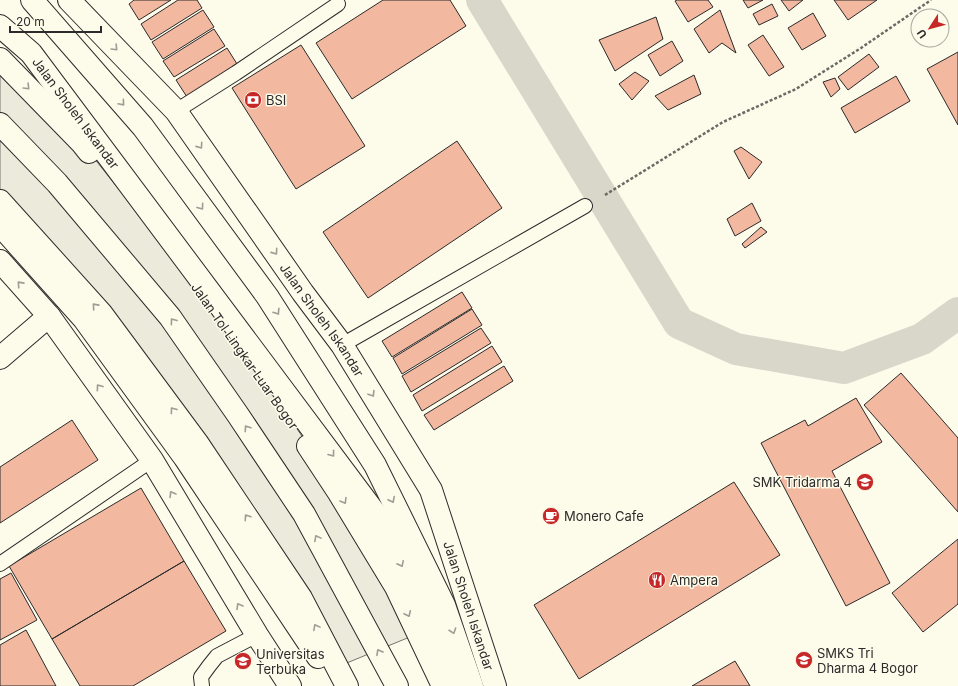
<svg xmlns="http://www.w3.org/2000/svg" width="958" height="686" viewBox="0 0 958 686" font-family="Inter,sans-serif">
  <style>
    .green { fill: #ecebdb; stroke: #74746e }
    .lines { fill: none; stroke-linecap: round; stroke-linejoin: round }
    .canal { stroke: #d8d7c9; stroke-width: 32 }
    .building { fill: #f2b8a0; stroke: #2b2b2b }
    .lane-casing { stroke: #2b2b2b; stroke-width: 16 }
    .street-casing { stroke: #2b2b2b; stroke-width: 24 }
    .highway-casing { stroke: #2b2b2b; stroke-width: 24 }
    .path { stroke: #6a6964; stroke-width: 2.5; stroke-dasharray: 3 2; stroke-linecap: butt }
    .lane { stroke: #fdfbea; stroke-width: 14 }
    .street { stroke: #fdfbea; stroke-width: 22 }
    .highway { stroke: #fdfbea; stroke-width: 22 }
    .oneway { stroke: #9e9d94 }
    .labels { text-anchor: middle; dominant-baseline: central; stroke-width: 3; stroke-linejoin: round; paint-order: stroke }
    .poi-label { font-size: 13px; fill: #2b2b2b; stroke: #fdfbea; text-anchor: start }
    .street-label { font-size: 13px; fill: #2b2b2b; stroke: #fdfbea }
  </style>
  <rect width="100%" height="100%" fill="#fdfbea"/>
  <path class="green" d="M0 59 81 142 206 298 271 389 339 493 417 634 337 667 0 200Z"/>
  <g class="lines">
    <path class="canal" d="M482 0 679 323 736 349 844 368 922 339 958 313"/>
  </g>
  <path class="building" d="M134 0H171L139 20 129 4Z
    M178 0H197L202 8 151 40 141 24Z
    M383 0H450L466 26 352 99 316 43Z
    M677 0H708L713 7 688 22 675 1Z
    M743 0H763L748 8Z
    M781 0H803L789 11Z
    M834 0H877L848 20Z
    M772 4 778 16 759 25 753 14Z
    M203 10 214 27 163 59 152 42Z
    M720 10 736 53 722 43 709 53 694 29Z
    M813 13 826 36 802 50 788 28Z
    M656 17 663 39 615 71 599 40Z
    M214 29 225 46 174 77 163 61Z
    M763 35 784 67 769 76 748 45Z
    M672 41 683 61 660 76 648 55Z
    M301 45 365 146 296 189 232 88Z
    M227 48 237 64 187 97 176 80Z
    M958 52V125L927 69Z
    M869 54 879 67 848 90 838 77Z
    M635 72 649 81 632 100 619 84Z
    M694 75 701 94 668 110 655 96Z
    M896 76 910 101 855 133 841 108Z
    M835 78 840 89 831 97 823 82Z
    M457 141 502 208 368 298 323 232Z
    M741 147 762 162 749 179 734 151Z
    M752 203 761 221 735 236 727 219Z
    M761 227 767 232 745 248 742 244Z
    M462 292 472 308 392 357 382 341Z
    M472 309 482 325 402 374 393 358Z
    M481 328 491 343 411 392 402 376Z
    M492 346 502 362 422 411 413 395Z
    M504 366 513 381 434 430 424 415Z
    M901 373 958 438V512L864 405Z
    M856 398 882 442 832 471 890 583 846 606 761 443 805 420 808 426Z
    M72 420 98 460 0 523V467Z
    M734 482 780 555 579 679 534 605Z
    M141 488 184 561 52 639 9 566Z
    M958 539V604L923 632 892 593Z
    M184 561 226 631 133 686H80L52 639Z
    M11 573 37 620 0 640V579Z
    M26 630 56 686H0V645Z
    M735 661 750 686H692Z"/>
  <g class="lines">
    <defs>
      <path id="lane" d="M176 111 236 73 338 4
        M342 345 585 206
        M0 564 152 460
        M202 686 201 677 209 666 217 656 257 635"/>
      <path id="street" d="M0 358 49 316"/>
      <g id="highway">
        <path d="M32 0 143 127 267 296 375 465 444 605 472 686"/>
        <path id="s1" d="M69 0 176 111 303 293 342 345 431 490 495 686"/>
        <path id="s2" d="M0 26 31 53 375 513 457 677"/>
        <path d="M0 59 81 142 89 152"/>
        <path d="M0 124 57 183 170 317 238 415 304 514 397 686"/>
        <path d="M0 201 101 313 198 444 301 598 347 686"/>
        <path d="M0 225 84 319 185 458 318 657"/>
        <path d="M0 261 49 316 152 460 257 635 290 686"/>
        <path d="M308 446 339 493 396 587 443 686"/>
      </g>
    </defs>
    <use href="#lane" class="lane-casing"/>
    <use href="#street" class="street-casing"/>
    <use href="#highway" class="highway-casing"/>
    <path class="path" d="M605 195 723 122 796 89 861 48 931 0"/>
    <use href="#lane" class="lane"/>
    <use href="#street" class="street"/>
    <use href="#highway" class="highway"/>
  </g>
  <defs><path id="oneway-chevron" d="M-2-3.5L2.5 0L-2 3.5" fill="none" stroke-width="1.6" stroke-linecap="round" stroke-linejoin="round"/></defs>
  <g class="oneway">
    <use href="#oneway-chevron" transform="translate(115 48) rotate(46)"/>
    <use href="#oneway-chevron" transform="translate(27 87) rotate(45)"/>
    <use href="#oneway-chevron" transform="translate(122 103) rotate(49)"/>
    <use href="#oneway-chevron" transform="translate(200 146) rotate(55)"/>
    <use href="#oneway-chevron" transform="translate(201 207) rotate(54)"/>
    <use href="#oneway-chevron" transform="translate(275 252) rotate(55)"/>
    <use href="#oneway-chevron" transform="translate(20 284) rotate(-132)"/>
    <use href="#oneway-chevron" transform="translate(95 306) rotate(-132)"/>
    <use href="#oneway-chevron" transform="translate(277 312) rotate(57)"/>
    <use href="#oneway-chevron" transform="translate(173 321) rotate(-126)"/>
    <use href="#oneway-chevron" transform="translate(99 387) rotate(-126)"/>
    <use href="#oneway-chevron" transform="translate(372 394) rotate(58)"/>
    <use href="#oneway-chevron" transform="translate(173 410) rotate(-126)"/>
    <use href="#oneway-chevron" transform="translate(247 428) rotate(-124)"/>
    <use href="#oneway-chevron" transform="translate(332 454) rotate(53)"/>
    <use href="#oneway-chevron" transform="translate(172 494) rotate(-121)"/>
    <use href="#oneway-chevron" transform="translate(392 500) rotate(63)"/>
    <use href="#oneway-chevron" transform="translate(344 501) rotate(59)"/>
    <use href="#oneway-chevron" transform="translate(247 517) rotate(-124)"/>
    <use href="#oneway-chevron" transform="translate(317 538) rotate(-118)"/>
    <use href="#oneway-chevron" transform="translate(401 564) rotate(64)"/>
    <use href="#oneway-chevron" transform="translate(239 606) rotate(-121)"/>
    <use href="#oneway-chevron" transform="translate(408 614) rotate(65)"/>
    <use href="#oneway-chevron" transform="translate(316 627) rotate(-118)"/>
    <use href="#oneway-chevron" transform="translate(453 631) rotate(71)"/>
    <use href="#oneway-chevron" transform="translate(379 652) rotate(-119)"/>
  </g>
  <defs>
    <symbol id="bank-disc" viewBox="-11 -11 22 22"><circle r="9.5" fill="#c62828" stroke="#fdfbea"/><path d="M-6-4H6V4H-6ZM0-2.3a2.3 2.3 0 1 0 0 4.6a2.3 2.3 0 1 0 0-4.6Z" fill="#fff"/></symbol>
    <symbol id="school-disc" viewBox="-11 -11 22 22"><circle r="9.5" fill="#c62828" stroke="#fdfbea"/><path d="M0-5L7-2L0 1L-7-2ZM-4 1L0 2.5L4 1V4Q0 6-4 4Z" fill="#fff"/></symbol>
    <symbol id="cafe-disc" viewBox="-11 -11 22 22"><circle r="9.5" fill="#c62828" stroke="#fdfbea"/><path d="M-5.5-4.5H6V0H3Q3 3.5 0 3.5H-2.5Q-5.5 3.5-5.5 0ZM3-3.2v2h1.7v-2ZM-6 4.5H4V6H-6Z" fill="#fff"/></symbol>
    <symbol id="restaurant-disc" viewBox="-11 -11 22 22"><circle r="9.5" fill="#c62828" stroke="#fdfbea"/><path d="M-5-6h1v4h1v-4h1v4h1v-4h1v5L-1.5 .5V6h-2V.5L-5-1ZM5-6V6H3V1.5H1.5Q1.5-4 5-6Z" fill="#fff"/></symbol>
    <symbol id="university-disc" viewBox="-11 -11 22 22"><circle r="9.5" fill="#c62828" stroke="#fdfbea"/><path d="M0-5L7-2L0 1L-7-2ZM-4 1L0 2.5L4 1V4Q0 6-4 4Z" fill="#fff"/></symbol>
  </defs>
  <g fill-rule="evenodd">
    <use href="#bank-disc" x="243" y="90" width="20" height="20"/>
    <use href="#school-disc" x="855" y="472" width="20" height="20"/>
    <use href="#cafe-disc" x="541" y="506" width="20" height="20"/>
    <use href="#restaurant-disc" x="647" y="570" width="20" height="20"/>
    <use href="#school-disc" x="794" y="650" width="20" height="20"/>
    <use href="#university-disc" x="233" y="651" width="20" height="20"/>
  </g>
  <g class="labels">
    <g class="poi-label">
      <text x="266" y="100">BSI</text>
      <text x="852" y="482" text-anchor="end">SMK Tridarma 4</text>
      <text x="564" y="516">Monero Cafe</text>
      <text x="670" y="580">Ampera</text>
      <text x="817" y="653">SMKS Tri<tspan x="817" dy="15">Dharma 4 Bogor</tspan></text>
      <text x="256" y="654">Universitas<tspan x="256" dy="15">Terbuka</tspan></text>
    </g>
    <g class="street-label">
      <text stroke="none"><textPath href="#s2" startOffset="116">Jalan Sholeh Iskandar</textPath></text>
      <text stroke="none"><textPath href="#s1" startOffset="409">Jalan Sholeh Iskandar</textPath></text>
      <text transform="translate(245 356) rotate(55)">Jalan Tol Lingkar Luar Bogor</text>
      <text stroke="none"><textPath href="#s1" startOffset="733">Jalan Sholeh Iskandar</textPath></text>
    </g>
  </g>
  <g transform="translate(930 28) rotate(234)"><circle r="19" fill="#fdfbea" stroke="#a9a89e"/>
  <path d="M0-3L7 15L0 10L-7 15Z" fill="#c62828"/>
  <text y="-6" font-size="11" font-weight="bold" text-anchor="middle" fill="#2b2b2b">U</text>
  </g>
  <path d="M10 26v6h91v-6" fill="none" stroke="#2b2b2b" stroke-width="2"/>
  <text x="16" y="26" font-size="12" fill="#2b2b2b" stroke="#fdfbea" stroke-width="3" paint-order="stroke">20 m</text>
</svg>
